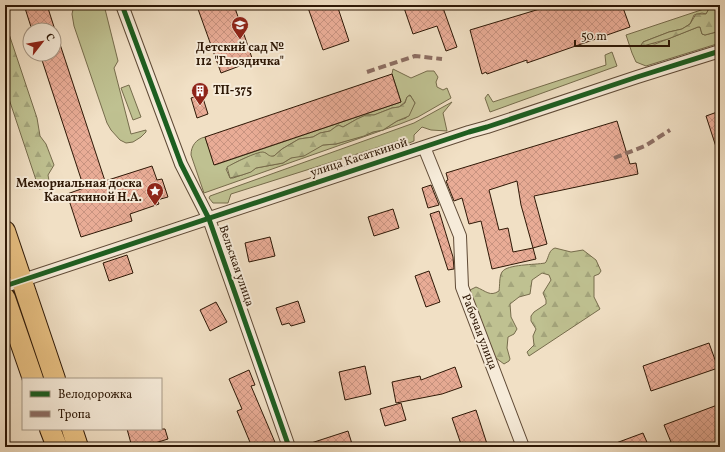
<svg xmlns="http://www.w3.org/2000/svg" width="725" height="452" viewBox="0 0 725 452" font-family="Vollkorn,serif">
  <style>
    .green { fill: #bfc191; stroke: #766c4c; fill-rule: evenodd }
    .forest { fill: url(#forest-firs); stroke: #766c4c }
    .building { fill: url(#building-cross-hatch); stroke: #2e1806; fill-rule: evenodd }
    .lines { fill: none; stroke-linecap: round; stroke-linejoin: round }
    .minor-casing { stroke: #5f4a36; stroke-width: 14 }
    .primary-casing { stroke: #2e1806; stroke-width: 22 }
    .minor { stroke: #f6ebd9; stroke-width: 12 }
    .primary { stroke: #e8c082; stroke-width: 20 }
    .quiet { stroke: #8d6e63; stroke-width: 4; stroke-dasharray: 8 4; stroke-linecap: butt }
    .cycleway-casing { stroke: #f6ebd9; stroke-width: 8 }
    .cycleway { stroke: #1b5e20; stroke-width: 5 }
    .labels { text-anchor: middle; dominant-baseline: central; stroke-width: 4; stroke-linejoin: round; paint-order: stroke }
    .poi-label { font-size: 12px; font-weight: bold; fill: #2e1806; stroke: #f6ebd9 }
    .street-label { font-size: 12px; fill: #2e1806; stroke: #f6ebd9 }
  </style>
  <defs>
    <pattern id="forest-firs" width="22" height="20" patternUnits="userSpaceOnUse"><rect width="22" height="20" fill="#bfc191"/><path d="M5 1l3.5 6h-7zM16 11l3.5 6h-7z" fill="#a4a57c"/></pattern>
    <pattern id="building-cross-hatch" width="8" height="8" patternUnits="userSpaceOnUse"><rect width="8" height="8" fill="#e9ac96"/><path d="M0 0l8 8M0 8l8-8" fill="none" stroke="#c89380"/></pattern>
  </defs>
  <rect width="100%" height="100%" fill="#f1e0c5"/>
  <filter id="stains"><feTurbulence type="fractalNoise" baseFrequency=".005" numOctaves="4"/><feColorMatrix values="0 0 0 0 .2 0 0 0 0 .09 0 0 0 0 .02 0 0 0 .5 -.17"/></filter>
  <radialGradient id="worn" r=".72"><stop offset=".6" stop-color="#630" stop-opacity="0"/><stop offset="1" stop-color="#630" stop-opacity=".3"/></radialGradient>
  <path class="green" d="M74 5H104L118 61 114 68 131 134 146 130V132L141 137 133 142 126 143 120 140 111 130 107 123 74 26 72 14Z
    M710 7 706 14 702 13 694 15 690 24 682 29 669 32 643 42 655 44 698 27H700L702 34 705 35 720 31V43L646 66 636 62 632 53 626 35Z
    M612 52 617 66 490 112 485 98 488 94 493 102 606 65 605 55Z
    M393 69 411 78 427 71H434L438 77 436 82 437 87 443 90 447 88 451 98 418 117 400 124 204 193 191 155C191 146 196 139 205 137L215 165 401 102 392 74ZM410 95 415 103 406 118 397 121 383 130 373 132 361 137 352 139 336 144 323 145 291 158 283 163 256 168 250 172 242 175 233 178H230L226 169C232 163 258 151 265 153 267 154 268 155 270 157L274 156 282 149 299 139 313 137 320 133 330 131 338 125 343 127 357 119 366 115H374L392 108 399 107 405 102 407 97Z
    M129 85 141 117 133 120 121 88Z
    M452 102 443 113 447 131 431 130 422 127 414 135V141L402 146 398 141 231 194 228 203H213L209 198 210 196 414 123Z"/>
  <path class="forest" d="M717 5H720V31L705 35 702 34 700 27H698L668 39 643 46 641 45 643 42 669 32 682 29 690 24 696 14H706L710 7Z
    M5 22 37 118 40 136 46 144 54 165 48 175 50 187 39 189 5 87Z
    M410 95 415 103 409 116 397 121 383 130 373 132 364 136 336 144 323 145 304 156 291 158 283 163 256 168 251 172 242 175 230 178 227 167C232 164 258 151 263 152 268 153 268 157 274 156L282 149 299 139 313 137 320 133 330 131 338 125 343 127 357 119 366 115H374L392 108 399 107 405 103 407 97Z
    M555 248 571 252 583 250 596 260 601 271 599 274 594 276V297L600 309 529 356 527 352 534 345 533 336 536 329 531 321V316L534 312 546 304V300L543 293 551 280 549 275 542 273 532 280 530 294 519 297 510 304 511 317 517 329 514 334 508 337 507 348 510 359 509 361 504 364 496 358 491 350 470 294V290L476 287C486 291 490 297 499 291 500 285 499 277 502 272 507 264 535 265 545 263L546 262C549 256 549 250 555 248Z"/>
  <path class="building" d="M24 5H47L55 30H32Z
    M209 5H234L253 61 221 73 198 9Z
    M307 5H337L349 41 323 50Z
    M403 5H442L457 47 446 51 437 26 413 34Z
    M553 5H622L630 27 527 63V60L487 74 486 72 482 74 470 30Z
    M54 32H56L105 181 152 166 157 180 162 179 168 197 157 200 159 204 130 214 132 221 81 237 67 194 84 188 40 54H54Z
    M392 74 401 102 214 165 205 137Z
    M202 95 208 114 197 118 191 98Z
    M720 111V152L718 153 706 116Z
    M617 121 630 164 636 163 638 174 534 196 547 244 533 248 536 259 492 269 481 221 469 224 462 198 454 201 446 181 448 180 446 173ZM517 181 521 205 533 248 513 252 508 228 499 230 489 190Z
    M431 185 439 205 428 208 422 188Z
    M393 209 399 228 374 236 368 217Z
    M439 211 453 257 454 269 448 270 430 214Z
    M270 237 275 256 249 262 245 243Z
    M127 255 133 273 109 281 103 263Z
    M429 271 440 302 426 307 415 276Z
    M298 301 305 322 291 326 289 323 282 325 276 308Z
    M216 302 227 322 210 331 200 310Z
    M709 343 718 368 651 391 643 366Z
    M365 366 371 394 345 400 339 372Z
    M455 367 462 387 442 394 396 403 392 382 420 376 421 380Z
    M249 370 255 385 251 386 277 447H252L237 411 242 409 229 379Z
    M401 403 406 420 385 426 380 409Z
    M720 404V445L714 447H673L664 425Z
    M476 410 488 447H462L452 418Z
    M127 429H165L168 439 142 447H132Z
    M348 431 353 447H305V445Z
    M643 433 649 447H608V446Z"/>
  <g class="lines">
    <defs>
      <path id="minor" d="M122 5 181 164 209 219 289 447
        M424 147 460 236 462 287 523 447
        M5 286 469 132 487 127 637 77 720 51"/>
      <path id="primary" d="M5 231 55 379
        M5 298 33 379
        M50 429 57 447
        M72 429 78 447"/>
    </defs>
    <use href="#minor" class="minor-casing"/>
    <use href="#primary" class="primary-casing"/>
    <use href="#minor" class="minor"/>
    <use href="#primary" class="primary"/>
    <path class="quiet" d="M367 72 415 56 442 59
      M614 158 645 146 670 130"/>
    <defs>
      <path id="cycleway" d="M122 5 181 164 209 219 289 447
        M5 286 469 132 487 127 637 77 720 51"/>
    </defs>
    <use href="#cycleway" class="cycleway-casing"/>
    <use href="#cycleway" class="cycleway"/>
  </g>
  <defs>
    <symbol id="school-pin" viewBox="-11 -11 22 30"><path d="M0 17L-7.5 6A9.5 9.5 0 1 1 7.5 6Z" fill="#8f2418" stroke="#f6ebd9"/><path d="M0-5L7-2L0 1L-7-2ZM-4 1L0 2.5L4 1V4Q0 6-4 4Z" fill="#fff"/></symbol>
    <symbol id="building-pin" viewBox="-11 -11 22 30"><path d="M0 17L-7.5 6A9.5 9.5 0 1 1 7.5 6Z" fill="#8f2418" stroke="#f6ebd9"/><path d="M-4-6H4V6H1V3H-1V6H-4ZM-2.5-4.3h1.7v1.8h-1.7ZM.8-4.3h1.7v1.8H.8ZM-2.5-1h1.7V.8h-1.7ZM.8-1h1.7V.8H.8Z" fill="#fff"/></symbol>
    <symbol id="sight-pin" viewBox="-11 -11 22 30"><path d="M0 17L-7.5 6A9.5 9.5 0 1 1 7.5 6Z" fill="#8f2418" stroke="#f6ebd9"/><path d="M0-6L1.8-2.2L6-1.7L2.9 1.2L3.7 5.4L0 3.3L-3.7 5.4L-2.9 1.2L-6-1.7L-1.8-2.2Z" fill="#fff"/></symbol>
  </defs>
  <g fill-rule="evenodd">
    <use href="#school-pin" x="230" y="15" width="20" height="27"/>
    <use href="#building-pin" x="190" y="81" width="20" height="27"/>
    <use href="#sight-pin" x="145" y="181" width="20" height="27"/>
  </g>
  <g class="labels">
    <g class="poi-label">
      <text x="240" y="48">Детский сад №<tspan x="240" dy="14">112 "Гвоздичка"</tspan></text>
      <text x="213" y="91" text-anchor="start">ТП-375</text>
      <text x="142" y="184" text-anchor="end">Мемориальная доска<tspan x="142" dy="14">Касаткиной Н.А.</tspan></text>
    </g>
    <g class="street-label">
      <text transform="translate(359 158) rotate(-18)">улица Касаткиной</text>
      <text transform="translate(236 266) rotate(71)">Вельская улица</text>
      <text transform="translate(479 332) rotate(69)">Рабочая улица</text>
    </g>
  </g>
  <rect width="725" height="452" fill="none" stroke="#f1e0c5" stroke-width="20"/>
  <rect x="6" y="6" width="713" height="440" fill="none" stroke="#2e1806" stroke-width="2"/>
  <rect x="10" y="10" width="705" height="432" fill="none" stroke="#2e1806"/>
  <rect x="22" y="378" width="140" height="52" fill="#f6ebd9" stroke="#a69785"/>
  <rect x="30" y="391" width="20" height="6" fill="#1b5e20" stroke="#a69785"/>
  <text x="58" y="398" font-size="12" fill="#2e1806">Велодорожка</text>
  <rect x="30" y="411" width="20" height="6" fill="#8d6e63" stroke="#a69785"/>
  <text x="58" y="418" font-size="12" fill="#2e1806">Тропа</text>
  <g transform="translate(42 42) rotate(59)"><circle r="19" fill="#f6ebd9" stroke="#a69785"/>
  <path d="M0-3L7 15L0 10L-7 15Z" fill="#8f2418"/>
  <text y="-6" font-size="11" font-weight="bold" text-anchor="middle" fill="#2e1806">С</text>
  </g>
  <path d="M575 40v6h94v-6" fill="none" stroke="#2e1806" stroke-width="2"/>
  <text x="581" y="40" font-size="12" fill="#2e1806" stroke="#f6ebd9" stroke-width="3" paint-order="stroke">50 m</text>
  <rect width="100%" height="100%" filter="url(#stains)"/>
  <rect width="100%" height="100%" fill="url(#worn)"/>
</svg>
